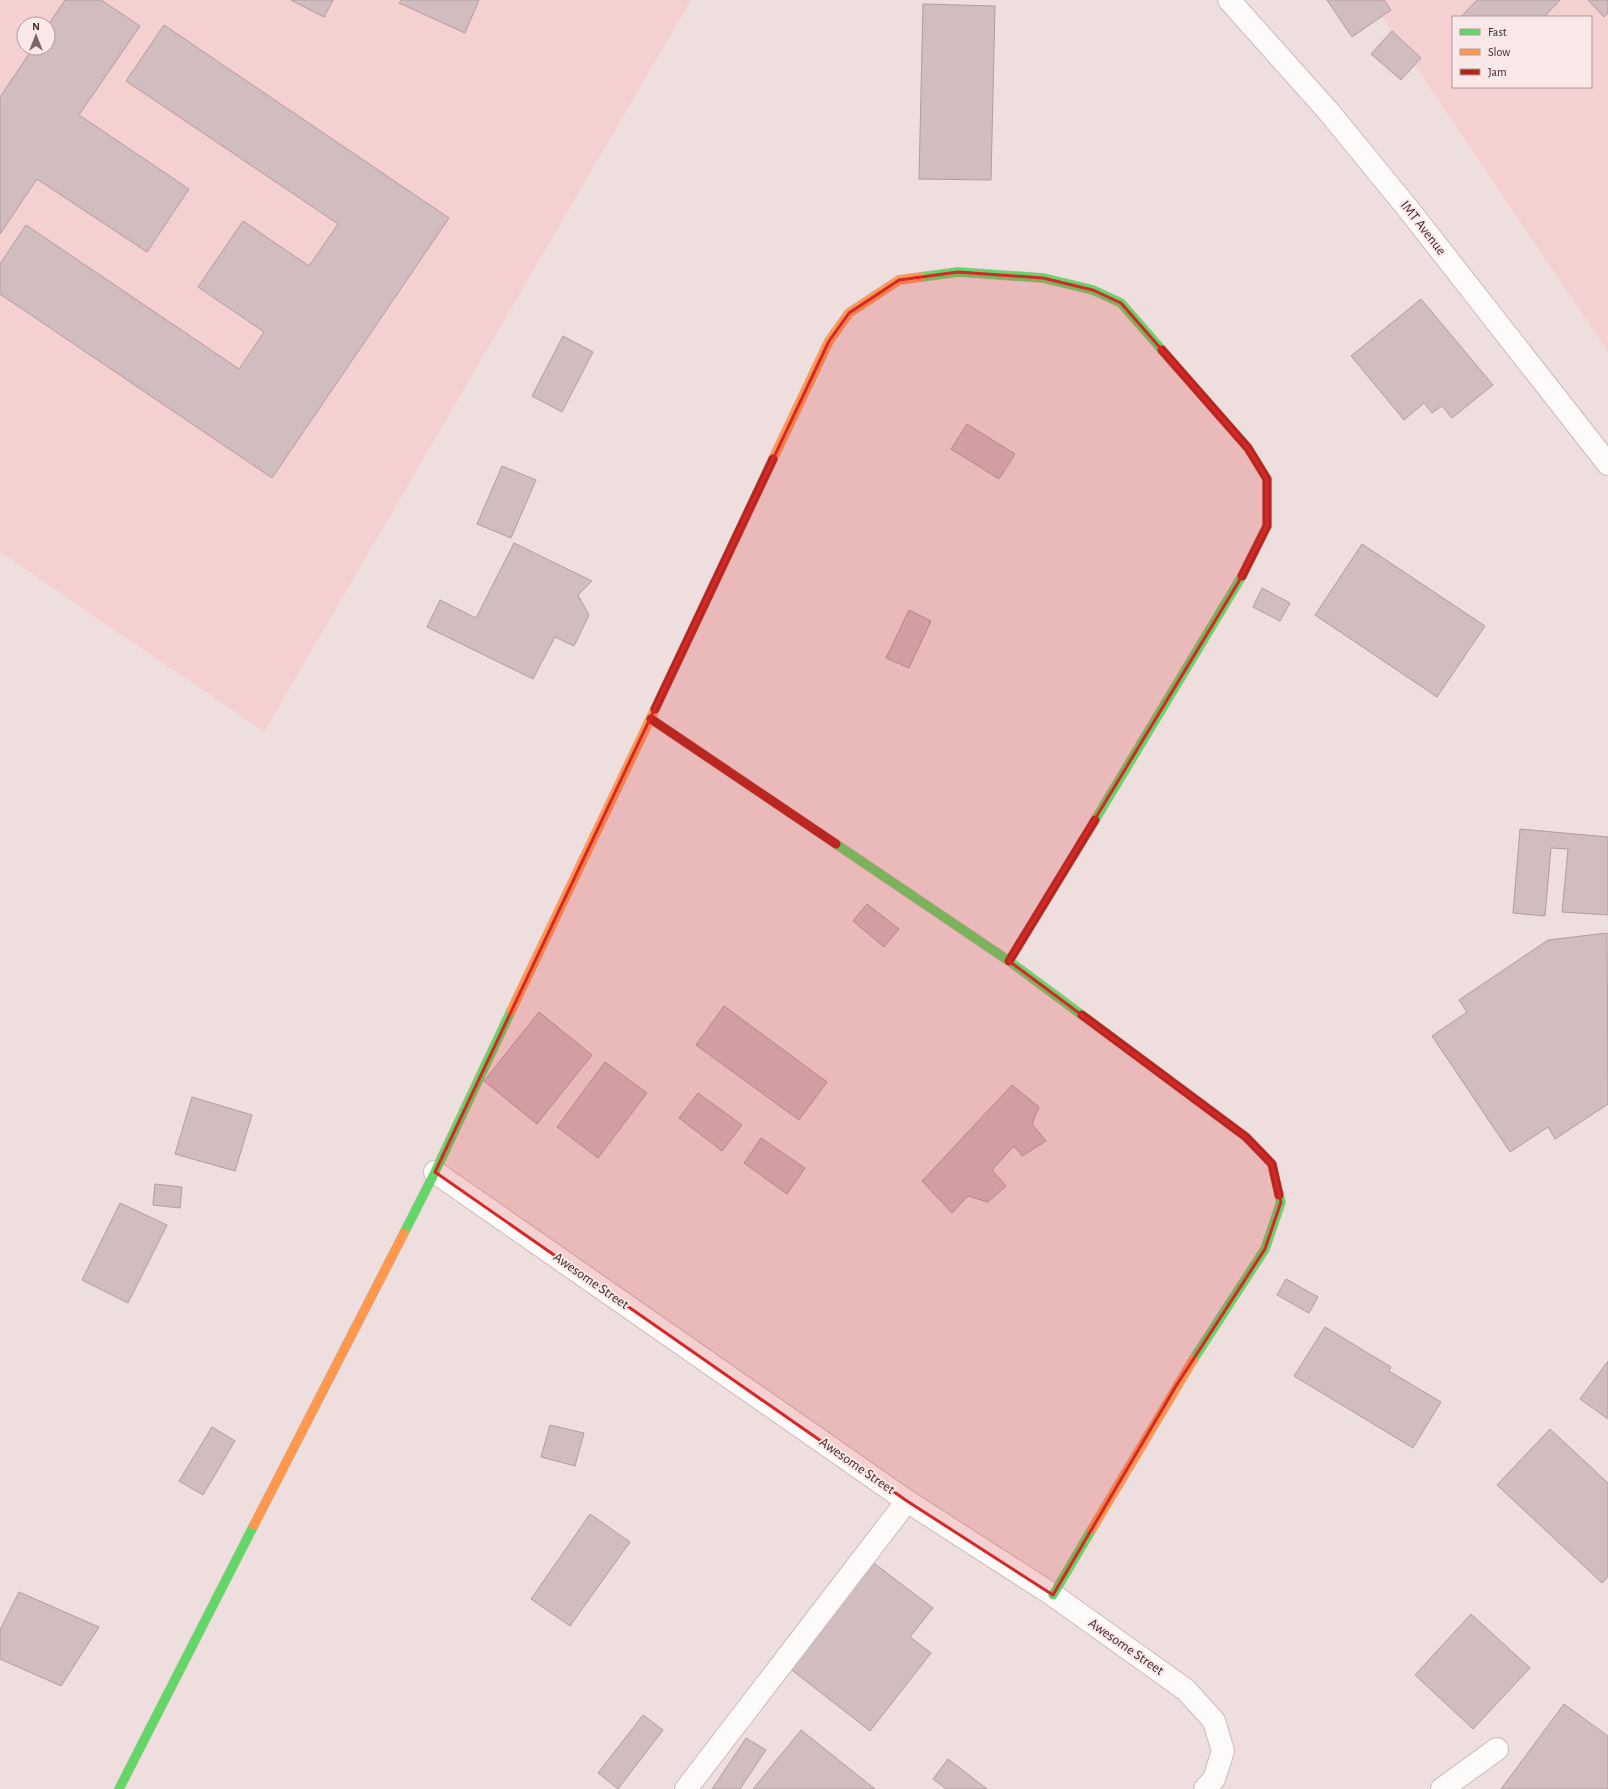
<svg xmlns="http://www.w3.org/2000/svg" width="1608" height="1789" viewBox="0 0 1608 1789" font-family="'Alegreya Sans',sans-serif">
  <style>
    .built { fill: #f4d0d0; fill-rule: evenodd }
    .building { fill: #d1bcc0; stroke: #b09da0 }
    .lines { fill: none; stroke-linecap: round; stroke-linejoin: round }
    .street-casing { stroke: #cfb9b9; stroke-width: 24 }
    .fast-casing { stroke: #cfb9b9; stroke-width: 10 }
    .slow-casing { stroke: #cfb9b9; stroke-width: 10 }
    .jam-casing { stroke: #cfb9b9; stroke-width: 10 }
    .street { stroke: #fdfafa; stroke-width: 22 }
    .fast { stroke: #63d668; stroke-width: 9 }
    .slow { stroke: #ff974d; stroke-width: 9 }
    .jam { stroke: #b3261e; stroke-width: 9 }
    .marked { fill: #d62828; fill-opacity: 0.2; stroke: #d62828; stroke-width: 3; stroke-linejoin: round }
    .labels { text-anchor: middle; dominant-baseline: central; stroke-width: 4; stroke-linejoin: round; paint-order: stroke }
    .street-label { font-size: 14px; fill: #422525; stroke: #f9e8e8 }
  </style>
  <rect width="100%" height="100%" fill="#efdede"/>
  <path class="built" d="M0 0H691L264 732 0 552ZM24 24H48V48H24Z
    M1371 0H1608V352ZM1453 17H1591V87H1453Z"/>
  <path class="building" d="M65 0H101L140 26 79 115 189 189 147 252 37 179 0 234V97L33 48H48V25Z
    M291 0H333L324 17Z
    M401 0H479L465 33 399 3Z
    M1327 0H1384L1391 10 1352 37Z
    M1477 0H1560L1544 17H1461Z
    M1588 0H1608V13L1604 17Z
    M923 4 995 6 991 180 919 179Z
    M164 25 449 218 272 478 0 294V264L26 225 239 369 264 332 198 287 243 221 309 266 338 224 126 81Z
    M1392 31 1421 58 1401 80 1371 54Z
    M1421 299 1493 385 1452 418 1442 406 1432 413 1424 403 1404 420 1351 356Z
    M563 336 593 352 562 412 532 396Z
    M967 424 1015 454 999 479 951 449Z
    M502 466 536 480 511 538 477 524Z
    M514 543 592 581 578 595 589 615 574 646 555 637 533 679 427 627 440 600 476 618Z
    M1362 544 1485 626 1437 697 1315 615Z
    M1262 588 1290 603 1280 621 1253 607Z
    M909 610 931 621 909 668 886 658Z
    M1520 829 1608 837V915L1562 912 1568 849 1551 848 1545 916 1513 913Z
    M867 904 899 929 884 947 853 921Z
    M1607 933 1608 1104 1555 1139 1548 1127 1510 1152 1432 1036 1467 1012 1459 1000 1548 940Z
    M724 1006 827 1082 799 1120 696 1045Z
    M539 1012 592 1055 537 1124 484 1081Z
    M605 1062 647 1093 598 1158 557 1127Z
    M1012 1085 1039 1107 1032 1124 1046 1141 1022 1156 1014 1146 992 1170 1006 1186 988 1202 968 1196 952 1213 922 1181Z
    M698 1093 742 1125 722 1151 679 1118Z
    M192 1097 252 1115 235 1171 175 1154Z
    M761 1138 805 1168 787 1194 744 1163Z
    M155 1184 182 1187 180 1208 153 1205Z
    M120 1203 167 1225 128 1303 82 1280Z
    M1286 1279 1318 1297 1309 1313 1277 1295Z
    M1325 1327 1391 1367 1389 1371 1441 1402 1413 1448 1294 1376Z
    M1608 1361V1419L1580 1399Z
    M550 1425 584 1433 575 1466 541 1457Z
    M212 1427 235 1441 203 1495 179 1481Z
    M1550 1429 1608 1483V1577L1602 1583 1497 1485Z
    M590 1514 630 1542 570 1626 531 1599Z
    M871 1561 933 1608 910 1637 931 1653 870 1731 788 1667Z
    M19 1592 99 1627 61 1686 0 1659V1630Z
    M1471 1614 1530 1668 1473 1729 1415 1675Z
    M1564 1704 1608 1736V1789H1501Z
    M643 1715 663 1730 618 1789 598 1773Z
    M801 1730 875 1789H753Z
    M746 1738 766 1750 740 1789H712Z
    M948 1759 987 1789H946L933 1779Z"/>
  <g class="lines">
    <defs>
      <path id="street" d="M1229 0 1329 112 1409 210 1608 464
        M435 1172 907 1501 1053 1595 1186 1690 1214 1721 1223 1751 1214 1779 1205 1789
        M686 1789 907 1501
        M1442 1789 1497 1749"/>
      <path id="fast" d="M921 277 958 272 1043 278 1093 290 1121 303 1162 350
        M1095 820 1242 576
        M836 844 1009 961 1082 1015
        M404 1233 435 1172 511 1011
        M1193 1360 1265 1249 1281 1202 1279 1195
        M1053 1595 1092 1529
        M119 1789 254 1525"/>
      <path id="slow" d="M773 459 829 341 849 313 899 280 921 277
        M511 1011 655 709
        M254 1525 404 1233
        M1092 1529 1193 1360"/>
      <path id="jam" d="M1162 350 1248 448 1267 479V526L1242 576
        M655 709 773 459
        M651 719 836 844
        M1009 961 1095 820
        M1082 1015 1246 1137 1272 1164 1279 1195"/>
    </defs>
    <use href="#street" class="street-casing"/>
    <use href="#fast" class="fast-casing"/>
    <use href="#slow" class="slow-casing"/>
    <use href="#jam" class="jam-casing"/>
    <use href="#street" class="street"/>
    <use href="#fast" class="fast"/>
    <use href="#slow" class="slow"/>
    <use href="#jam" class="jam"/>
  </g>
  <path class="marked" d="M958 272 1043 278 1093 290 1121 303 1248 448 1267 479V526L1238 583 1009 961 1246 1137 1272 1164 1281 1202 1265 1249 1176 1386 1053 1595 907 1501 435 1172 829 341 849 313 899 280Z"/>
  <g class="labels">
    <g class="street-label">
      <text transform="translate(1423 228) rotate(52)">IMT Avenue</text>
      <text transform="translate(591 1281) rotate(35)">Awesome Street</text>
      <text transform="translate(857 1466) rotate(35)">Awesome Street</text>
      <text transform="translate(1126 1647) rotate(35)">Awesome Street</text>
    </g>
  </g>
  <rect x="1452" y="16" width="140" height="72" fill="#f9e8e8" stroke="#b09a9a"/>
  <rect x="1460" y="29" width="20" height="6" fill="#63d668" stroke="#b09a9a"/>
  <text x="1488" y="36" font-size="12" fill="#422525">Fast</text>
  <rect x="1460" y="49" width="20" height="6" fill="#ff974d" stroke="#b09a9a"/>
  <text x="1488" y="56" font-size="12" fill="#422525">Slow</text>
  <rect x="1460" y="69" width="20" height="6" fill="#b3261e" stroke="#b09a9a"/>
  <text x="1488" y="76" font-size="12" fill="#422525">Jam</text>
  <g transform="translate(36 36)"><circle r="19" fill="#f9e8e8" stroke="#b09a9a"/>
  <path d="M0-3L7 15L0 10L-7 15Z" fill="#7f6666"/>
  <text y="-6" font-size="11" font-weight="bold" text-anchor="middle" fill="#422525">N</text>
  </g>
</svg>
